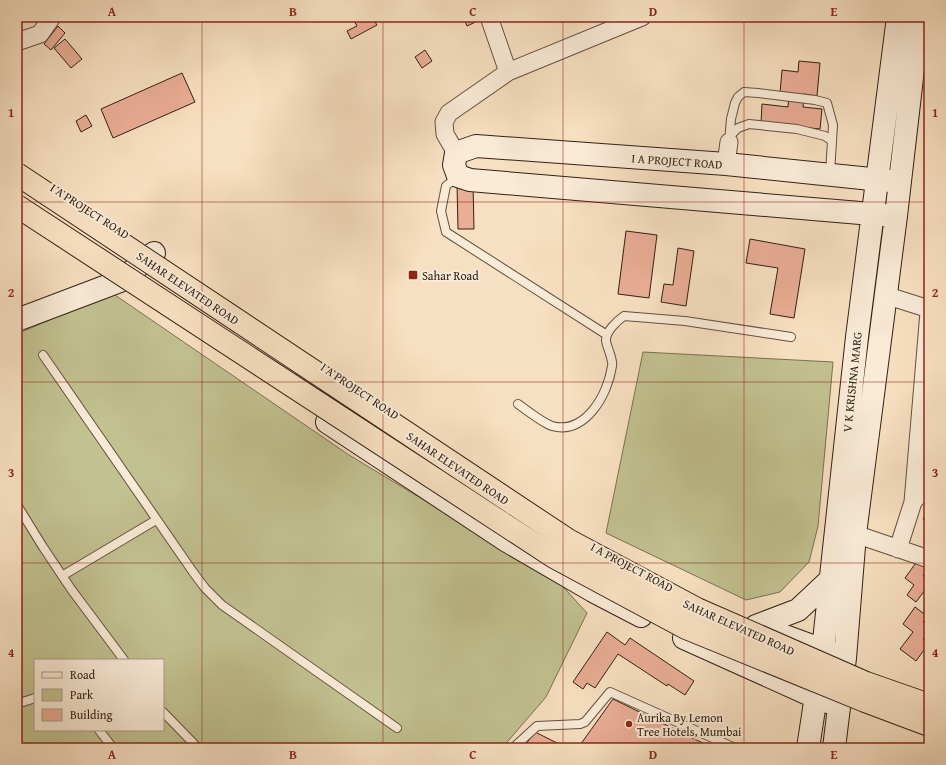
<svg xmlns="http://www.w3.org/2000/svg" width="946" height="765" viewBox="0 0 946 765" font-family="'Gentium Book Plus',serif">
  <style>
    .green { fill: #c2c190; stroke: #7a7053; fill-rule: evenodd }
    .building { fill: #eaae96; stroke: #322016 }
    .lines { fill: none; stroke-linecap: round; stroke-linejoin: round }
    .lane-casing { stroke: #635041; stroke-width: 10 }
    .street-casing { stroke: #635041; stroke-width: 19 }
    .secondary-casing { stroke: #322016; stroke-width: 24 }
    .lane { stroke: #faebd7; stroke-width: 8 }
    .street { stroke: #faebd7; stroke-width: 17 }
    .secondary { stroke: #faebd7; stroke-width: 22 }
    .primary-bridge-casing { stroke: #322016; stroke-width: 24; stroke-linecap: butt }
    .primary-bridge { stroke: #f7e0c1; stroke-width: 22 }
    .grid { fill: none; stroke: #8f2418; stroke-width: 1; stroke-opacity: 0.55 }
    .poi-dot { fill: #8f2418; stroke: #faebd7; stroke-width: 1.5 }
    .labels { text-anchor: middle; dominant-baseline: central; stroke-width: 4; stroke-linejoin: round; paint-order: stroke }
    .street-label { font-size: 12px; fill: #322016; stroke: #faebd7 }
    .poi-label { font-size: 12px; fill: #322016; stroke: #faebd7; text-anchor: start }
    .neatline { fill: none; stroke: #8f2418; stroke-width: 1.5 }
    .grid-label { font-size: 13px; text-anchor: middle; font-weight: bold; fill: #8f2418 }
  </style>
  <rect width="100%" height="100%" fill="#f7e0c1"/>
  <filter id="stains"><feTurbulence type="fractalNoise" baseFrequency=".005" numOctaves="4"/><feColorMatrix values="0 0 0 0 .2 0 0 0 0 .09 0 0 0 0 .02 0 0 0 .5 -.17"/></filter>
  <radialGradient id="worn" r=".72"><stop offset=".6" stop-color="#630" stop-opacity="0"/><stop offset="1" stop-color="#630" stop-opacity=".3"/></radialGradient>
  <path class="green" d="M112 293 349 455 557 580 587 613 546 697 502 748H17V334ZM35 660H163V730H35Z
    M643 352 833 362 818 526 809 562 780 592 746 600 606 533Z"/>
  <path class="building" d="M352 17H372L377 25 351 39 347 31 357 26Z
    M463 17H486L467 26Z
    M58 26 65 33 51 50 44 44Z
    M65 39 82 59 71 68 54 48Z
    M425 50 432 61 422 68 415 57Z
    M799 61 820 63 817 96 804 94 803 107 822 109 820 129 761 123 762 104 788 107 789 94 780 93 782 70 798 72Z
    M182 73 195 102 113 138 101 109Z
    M86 115 92 126 81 132 76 121Z
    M457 183H473L474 229H458Z
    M626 231 657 235 649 298 618 294Z
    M750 239 805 249 794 318 770 314 778 268 746 263Z
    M678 248 694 251 686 306 661 302 664 284 673 285Z
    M929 510V523L923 519Z
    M918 560 929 567 923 576 928 580 929 578V587L928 586 916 602 907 595 914 585 905 578Z
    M915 607 927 616 923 622 928 625 929 624V631L923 639 929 643 916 661 900 649 913 632 903 624Z
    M607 632 625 645 630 638 694 681 685 695 668 684 667 686 618 654 595 688 587 683 583 689 573 682Z
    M613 699 713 748H578Z
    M535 732 567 748H523Z"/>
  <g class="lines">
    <defs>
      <path id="lane" d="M729 137 738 128 749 124 797 129 825 136 832 141
        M729 142 731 119 735 103 738 97 744 92 758 93 815 100 827 103 833 125 830 173
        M458 176 446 186 441 211 446 232 607 335
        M43 355 193 572 205 588 222 605 397 728
        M518 404C526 410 543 423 552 426 585 435 608 395 612 366 613 362 611 358 610 354 609 350 606 344 606 340 606 331 617 321 624 316L685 321 791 337
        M17 505 43 547 71 589 124 660
        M62 576 156 520
        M17 704 35 698
        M163 712 198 748
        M99 730 113 748
        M513 748 537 726 580 724 585 722 610 692 735 748"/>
      <path id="street" d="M489 17 508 72
        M17 42 40 34 52 17
        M456 153 445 134 444 122 449 113 508 72 642 17
        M726 164 729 142
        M885 295 929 309
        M913 502 929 312
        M855 534 929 559
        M898 549 913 502 929 483"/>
      <path id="secondary" d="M896 216 470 180 458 176 454 165 456 153 476 146 726 164 900 182
        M17 320 120 281 154 253
        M327 422 507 541 593 591 641 616
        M756 626 798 610 831 579
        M763 628 845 658
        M684 638 815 697 839 706
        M808 748 823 650 857 337 898 17
        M834 748 845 658 855 534 896 216 919 17"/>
    </defs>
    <use href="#lane" class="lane-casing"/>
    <use href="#street" class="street-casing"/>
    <use href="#secondary" class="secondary-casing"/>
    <use href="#lane" class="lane"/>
    <use href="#street" class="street"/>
    <use href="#secondary" class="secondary"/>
    <defs>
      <path id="primary-bridge" d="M17 174 568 540 697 609 866 683 929 705
        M17 206 554 557 686 628 865 701 929 725"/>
    </defs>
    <use href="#primary-bridge" class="primary-bridge-casing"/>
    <use href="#primary-bridge" class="primary-bridge"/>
  </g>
  <path class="grid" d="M202 17V748M383 17V748M563 17V748M744 17V748M17 202H929M17 382H929M17 563H929"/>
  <g class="poi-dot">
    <rect x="408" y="270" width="10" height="10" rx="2"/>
    <circle cx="629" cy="724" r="4"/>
  </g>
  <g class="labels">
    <g class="street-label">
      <text transform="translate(677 161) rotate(4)">I A PROJECT ROAD</text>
      <text transform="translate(90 211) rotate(33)">I A PROJECT ROAD</text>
      <text transform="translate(188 288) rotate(34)">SAHAR ELEVATED ROAD</text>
      <text transform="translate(852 382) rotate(-84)">V K KRISHNA MARG</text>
      <text transform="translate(360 391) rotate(34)">I A PROJECT ROAD</text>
      <text transform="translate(458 468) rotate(34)">SAHAR ELEVATED ROAD</text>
      <text transform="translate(632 567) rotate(28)">I A PROJECT ROAD</text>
      <text transform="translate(739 627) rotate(24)">SAHAR ELEVATED ROAD</text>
    </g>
    <g class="poi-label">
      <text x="422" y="275">Sahar Road</text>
      <text x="637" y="717">Aurika By Lemon<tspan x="637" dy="14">Tree Hotels, Mumbai</tspan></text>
    </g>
  </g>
  <rect width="946" height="765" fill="none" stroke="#f7e0c1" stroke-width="44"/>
  <rect x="34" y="659" width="130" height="72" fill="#faebd7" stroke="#aa9a8a"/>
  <rect x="42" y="672" width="20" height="6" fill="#faebd7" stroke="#aa9a8a"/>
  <text x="70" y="679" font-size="12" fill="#322016">Road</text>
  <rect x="42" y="689" width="20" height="12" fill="#c2c190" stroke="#aa9a8a"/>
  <text x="70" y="699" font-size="12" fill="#322016">Park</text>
  <rect x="42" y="709" width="20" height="12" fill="#eaae96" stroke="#aa9a8a"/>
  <text x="70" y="719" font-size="12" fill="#322016">Building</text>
  <rect x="22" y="22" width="902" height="721" class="neatline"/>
  <g class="grid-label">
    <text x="112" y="16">A</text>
    <text x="293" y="16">B</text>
    <text x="473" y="16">C</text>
    <text x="653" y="16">D</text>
    <text x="834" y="16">E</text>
    <text x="11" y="117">1</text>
    <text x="935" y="117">1</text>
    <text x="11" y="297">2</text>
    <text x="935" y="297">2</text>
    <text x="11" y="477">3</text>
    <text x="935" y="477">3</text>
    <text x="11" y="657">4</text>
    <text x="935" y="657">4</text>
    <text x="112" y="759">A</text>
    <text x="293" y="759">B</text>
    <text x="473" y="759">C</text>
    <text x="653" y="759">D</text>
    <text x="834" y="759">E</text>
  </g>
  <rect width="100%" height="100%" filter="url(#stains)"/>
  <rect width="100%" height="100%" fill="url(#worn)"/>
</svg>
